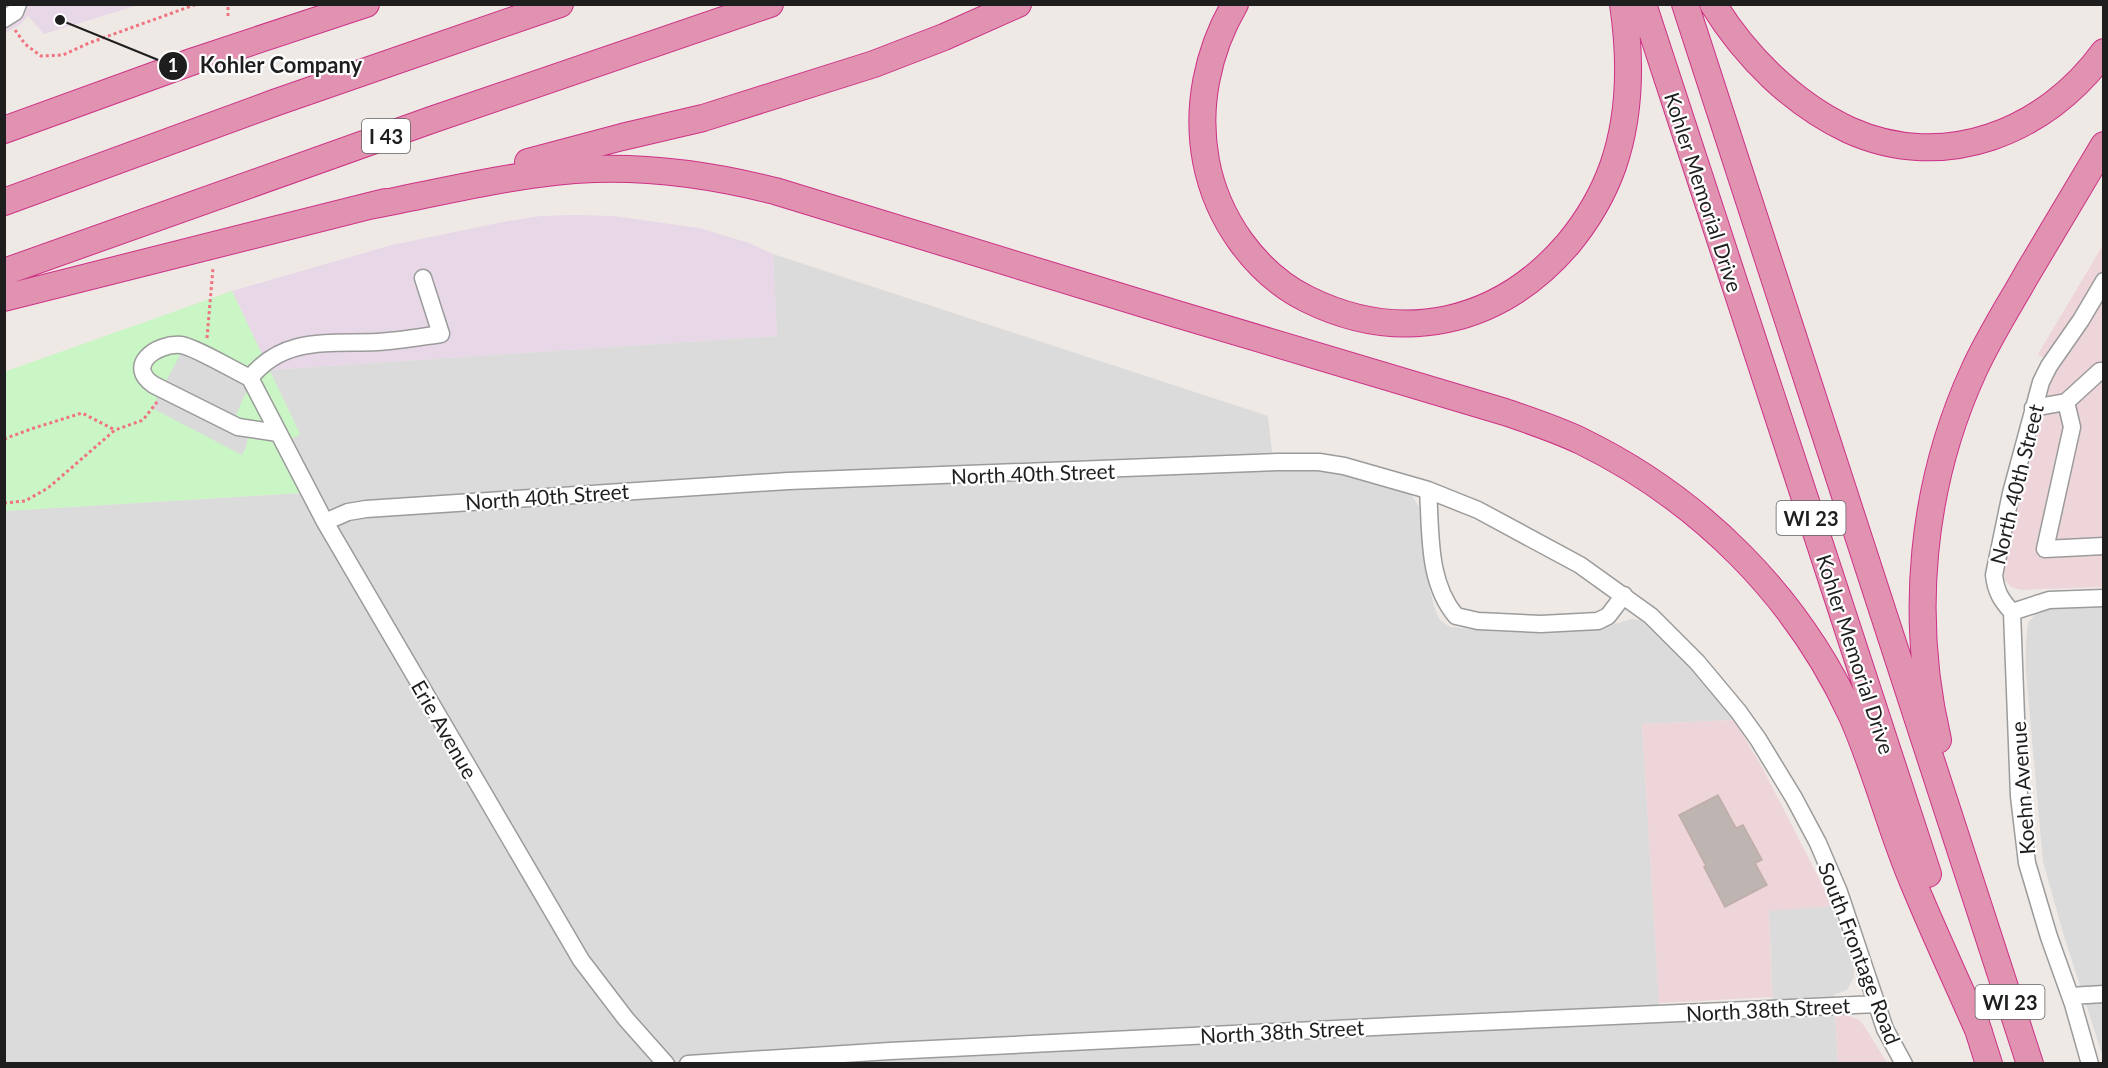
<svg xmlns="http://www.w3.org/2000/svg" width="2108" height="1068" viewBox="0 0 2108 1068" font-family="Lato,sans-serif">
  <style>
    .residential { fill: #dcdbdb }
    .commercial { fill: #eed5d9 }
    .industrial { fill: #e7d7e7 }
    .park { fill: #caf5c4 }
    .parking { fill: #dadada }
    .building { fill: #beb4b1; stroke: #bfada8; stroke-width: 1.5 }
    .lines { fill: none; stroke-linecap: round; stroke-linejoin: round }
    .minor-casing { stroke: #9b9b9b; stroke-width: 19 }
    .highway-casing { stroke: #cd3185; stroke-width: 28 }
    .path { stroke: #f07480; stroke-width: 3; stroke-dasharray: 3 3; stroke-linecap: butt }
    .minor { stroke: #fff; stroke-width: 16 }
    .highway { stroke: #e092b0; stroke-width: 26 }
    .labels { text-anchor: middle; dominant-baseline: central; stroke-width: 4.5; stroke-linejoin: round; paint-order: stroke }
    .shield { fill: #fff; stroke: #626262; stroke-width: 1.5 }
    .shield-label { font-size: 20px; font-weight: bold; fill: #1e1e1e }
    .street-label { font-size: 21px; fill: #1e1e1e; stroke: #fff }
    .leader { fill: none; stroke: #1e1e1e; stroke-width: 2 }
    .callout-dot { fill: #1e1e1e; stroke: #fff; stroke-width: 2 }
    .mark-label { font-size: 18px; text-anchor: middle; font-weight: bold; fill: #fff }
    .callout-label { font-size: 22px; text-anchor: middle; font-weight: bold; fill: #1e1e1e; stroke: #fff; stroke-width: 4.5; stroke-linejoin: round; paint-order: stroke }
  </style>
  <rect width="100%" height="100%" fill="#eee9e5"/>
  <path class="residential" d="M773 254 1268 416 1274 469 1335 471 1401 489 1411 494 1419 507 1429 587 1436 612 1440 620 1450 627 1499 632 1593 630 1632 619 1639 620 1659 631 1717 697 1734 720 1642 724 1660 1019 1773 1014 1769 910 1833 906 1854 971V977L1847 990 1834 995 1838 1063 5 1064V511L301 493 290 439 300 434 269 370 777 336Z
    M2103 604V1057L2064 936 2043 862 2026 673V642L2028 623 2036 613 2043 608Z"/>
  <path class="commercial" d="M2103 245V587L2021 590 2011 587 2004 579V570L2011 535 2039 427 2051 381 2057 369 2038 354Z
    M1734 720 1762 767 1833 906 1769 911 1772 997 1659 1003 1642 724Z
    M1835 1010 1859 1020 1865 1027 1887 1063H1838Z"/>
  <path class="industrial" d="M5 5H138L44 34 28 16 21 24 5 33Z
    M574 215 613 216 699 228 749 243 773 254 777 336 269 370 232 291 392 245 508 221 541 216Z"/>
  <path class="park" d="M232 291 300 434 277 447 301 493 5 511 4 372Z"/>
  <path class="parking" d="M189 338 242 364 247 390 236 415 238 417 249 420 247 444 242 455 152 408Z"/>
  <path class="building" d="M1718 795 1736 828 1743 825 1762 860 1755 863 1767 885 1725 907 1704 867 1706 866 1679 815Z"/>
  <g class="lines">
    <defs>
      <path id="minor" d="M4 19 15 12 18 4
        M250 378 325 522 581 960 626 1019 666 1064
        M250 378C235 371 195 347 181 345 156 343 125 366 154 385L238 427 278 433
        M250 378C283 336 329 344 377 342 398 341 420 337 441 334L423 278
        M2066 402 2072 427 2045 549 2104 546
        M2033 408 2066 402 2100 371H2104
        M1428 490C1431 532 1427 582 1456 616L1478 621 1541 624 1598 621 1608 616 1624 595
        M325 522 348 512 366 509 788 481 1278 462H1319L1344 466 1428 490 1478 510 1580 565 1651 616 1697 662 1738 711 1758 739 1794 798 1818 843 1839 892 1885 1029 1904 1064
        M2012 612 2019 796 2027 863 2049 937 2073 1004 2090 1064
        M2012 612C2001 600 1996 592 1994 575L2011 493 2041 382 2049 366 2081 320 2104 281
        M2012 612 2049 600 2104 598
        M2070 996 2104 994
        M688 1064 890 1051 1414 1025 1877 1004"/>
      <path id="highway" d="M1235 4C1207 52 1196 108 1206 161 1217 219 1255 273 1307 299 1402 346 1499 324 1568 244 1587 221 1603 194 1613 166 1631 114 1631 58 1623 4
        M1643 4 1928 874
        M1685 4 2030 1064
        M1713 4C1745 56 1793 104 1849 130 1944 173 2046 132 2104 52
        M4 130 194 61 366 4
        M528 162 622 137 703 118 874 64 944 37 1018 4
        M4 202 274 103 560 4
        M369 206C443 192 519 172 594 169 656 167 716 176 775 191L1180 315 1505 412C1531 421 1556 429 1581 441 1700 499 1797 596 1852 716 1876 770 1890 828 1913 882 1934 933 1957 982 1979 1032
        M4 272 434 119 770 4
        M4 298 385 202
        M1938 740C1909 617 1921 485 1974 370 1989 337 2009 306 2027 274 2053 231 2078 188 2104 145
        M1974 1017 1989 1064"/>
    </defs>
    <use href="#minor" class="minor-casing"/>
    <use href="#highway" class="highway-casing"/>
    <path class="path" d="M228 16V4
      M15 30 25 44 41 56 63 55 89 43 197 4
      M207 338 213 268
      M4 439 34 428 82 413 115 430
      M4 503 25 501 48 488 115 430 143 420 157 402"/>
    <use href="#minor" class="minor"/>
    <use href="#highway" class="highway"/>
  </g>
  <g class="labels">
    <g class="shield">
      <rect x="362" y="119" width="48" height="34" rx="4.5"/>
      <rect x="1776.5" y="501" width="69" height="34" rx="4.5"/>
      <rect x="1975.5" y="985" width="69" height="34" rx="4.5"/>
    </g>
    <g class="shield-label">
      <text x="386" y="136">I 43</text>
      <text x="1811" y="518">WI 23</text>
      <text x="2010" y="1002">WI 23</text>
    </g>
    <g class="street-label">
      <text transform="translate(1704 192) rotate(72)">Kohler Memorial Drive</text>
      <text transform="translate(1033 473) rotate(-2)">North 40th Street</text>
      <text transform="translate(2016 484) rotate(-76)">North 40th Street</text>
      <text transform="translate(547 496) rotate(-4)">North 40th Street</text>
      <text transform="translate(1856 654) rotate(72)">Kohler Memorial Drive</text>
      <text transform="translate(445 729) rotate(60)">Erie Avenue</text>
      <text transform="translate(2022 788) rotate(-94)">Koehn Avenue</text>
      <text transform="translate(1860 953) rotate(69)">South Frontage Road</text>
      <text transform="translate(1768 1009) rotate(-3)">North 38th Street</text>
      <text transform="translate(1282 1031) rotate(-3)">North 38th Street</text>
    </g>
  </g>
  <path class="leader" d="M60 20L173 66"/>
  <g class="callout-dot">
    <circle cx="60" cy="20" r="6"/>
    <circle cx="173" cy="66" r="15"/>
  </g>
  <g class="mark-label">
    <text x="173" y="72">1</text>
  </g>
  <g class="callout-label">
    <text x="281" y="73">Kohler Company</text>
  </g>
  <rect width="2108" height="1068" fill="none" stroke="#1e1e1e" stroke-width="12"/>
</svg>
